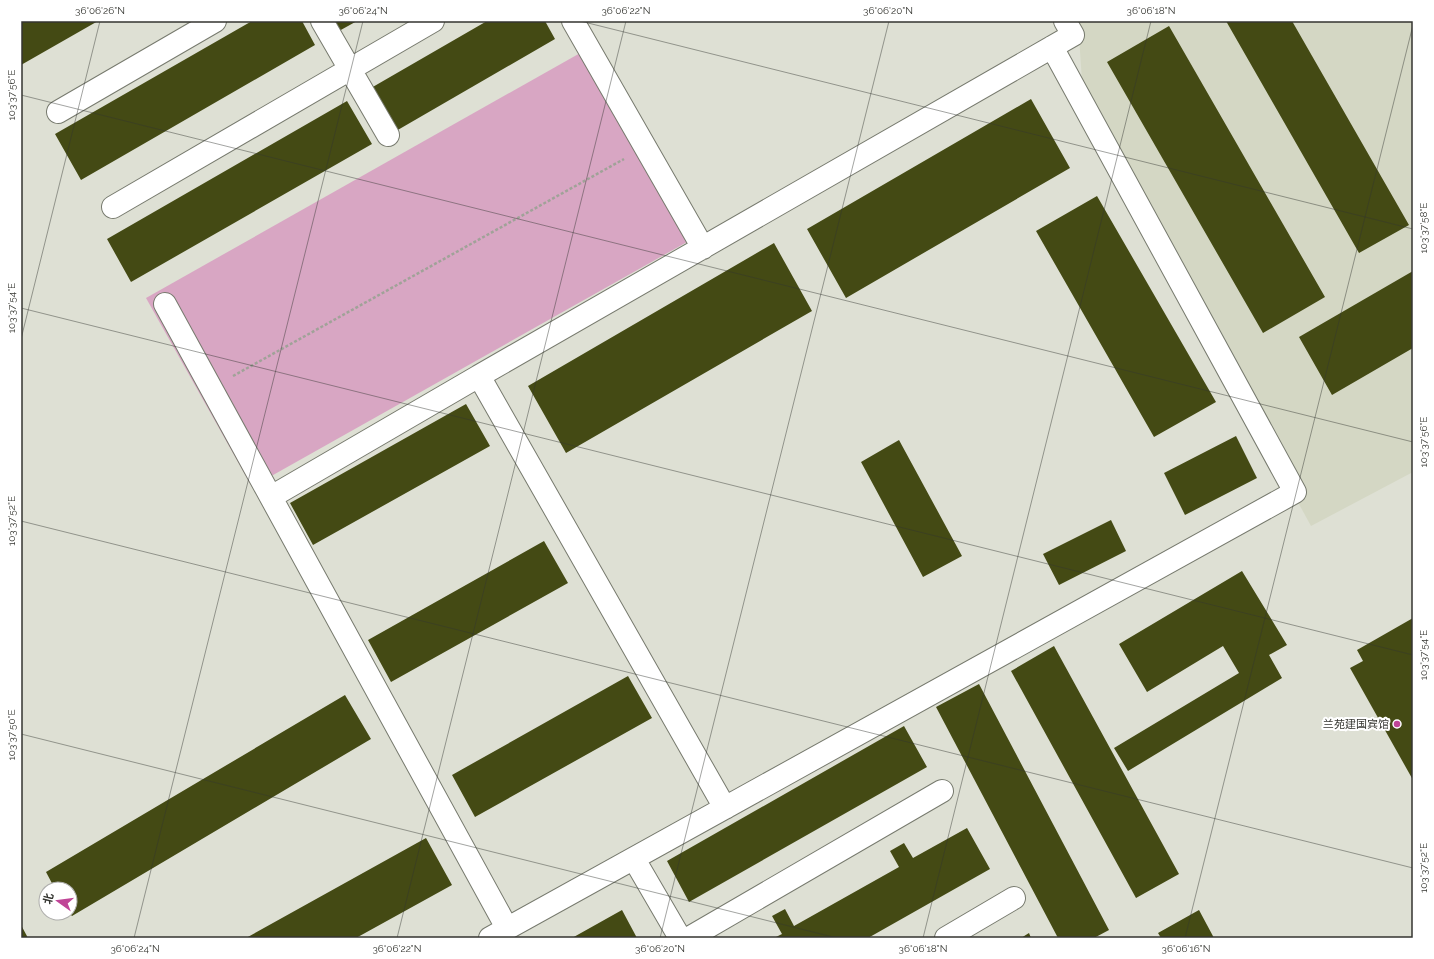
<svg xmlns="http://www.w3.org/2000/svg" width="1434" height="959" viewBox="0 0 1434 959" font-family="Raleway,'Noto Sans SC',sans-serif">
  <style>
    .built { fill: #d4d7c4 }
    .green { fill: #d8a6c3 }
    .building { fill: #444a14 }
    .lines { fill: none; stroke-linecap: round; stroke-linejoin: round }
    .minor-casing { stroke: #777a6e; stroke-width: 24 }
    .path { stroke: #a0a298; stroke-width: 2.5; stroke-dasharray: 3 2; stroke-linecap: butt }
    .minor { stroke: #fff; stroke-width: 22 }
    .ticks { fill: none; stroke: #343530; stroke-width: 1; stroke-opacity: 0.45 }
    .poi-dot { fill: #c04597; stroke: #fff; stroke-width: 1.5 }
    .labels { text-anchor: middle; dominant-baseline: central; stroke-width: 4; stroke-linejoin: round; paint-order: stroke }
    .poi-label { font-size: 11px; fill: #343530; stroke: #fff; text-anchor: end }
    .neatline { fill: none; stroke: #343530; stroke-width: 1.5 }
    .ticks-label { font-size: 10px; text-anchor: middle; fill: #343530 }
  </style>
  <rect width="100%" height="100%" fill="#dee0d4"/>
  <path class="built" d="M1078 21H1413V472L1311 526 1084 112Z"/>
  <path class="green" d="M582 52 687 242 252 487 146 298Z"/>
  <path class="building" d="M21 21H98L21 65Z
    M252 21H302L315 45 81 180 55 134Z
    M333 21H357L339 31Z
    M487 21H545L555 39 396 131 371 88Z
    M1226 21H1292L1409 225 1359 253Z
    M1169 26 1325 297 1263 333 1107 62Z
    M1031 99 1070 168 846 298 807 229Z
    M347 101 372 144 131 282 107 239Z
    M1097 196 1216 402 1154 437 1036 231Z
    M774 243 812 311 566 453 528 386Z
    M1413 271V348L1332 395 1299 337Z
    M466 404 490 446 313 545 290 503Z
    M1236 436 1257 478 1185 515 1164 473Z
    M899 440 962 556 923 577 861 462Z
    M1111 520 1126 551 1059 585 1043 554Z
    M544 541 568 583 391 682 368 640Z
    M1242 571 1287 645 1269 655 1282 678 1128 771 1114 748 1239 673 1223 646 1147 692 1119 644Z
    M1413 618V780L1350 668 1363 661 1357 650Z
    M1054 646 1179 874 1136 898 1011 671Z
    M628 676 652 718 475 817 452 775Z
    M979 684 1109 930 1094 938H1058L936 707Z
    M345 695 371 739 72 916 70 914V889H55L46 872Z
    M904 726 927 767 689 902 667 861Z
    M967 828 990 869 868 938H774L782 934 772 916 785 909 794 926 899 867 890 851 904 843 913 858Z
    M426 838 452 885 356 938H246Z
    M622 910 637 938H572Z
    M1199 910 1214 938H1161L1158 933Z
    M21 925 28 938H21Z
    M1029 933 1031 938H1021Z"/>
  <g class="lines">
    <defs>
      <path id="minor" d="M322 21 388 135
        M573 21 703 248
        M58 112 215 21
        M113 207 433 21
        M165 304 507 928
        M271 497 479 376
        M725 808 479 376 1073 35 1065 21
        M634 859 680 938
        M490 938 1295 492 1052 47
        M689 938 942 791
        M946 938 1014 898"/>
    </defs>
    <use href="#minor" class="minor-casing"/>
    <path class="path" d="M233 376 624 159"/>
    <use href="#minor" class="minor"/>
  </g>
  <path class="ticks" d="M580 21 1413 229M21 95 1413 442M21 308 1413 655M21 339 100 21M21 521 1413 868M21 734 837 938M134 938 363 21M397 938 626 21M660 938 889 21M923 938 1151 21M1185 938 1413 25"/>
  <circle class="poi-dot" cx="1397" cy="724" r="4"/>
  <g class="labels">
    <g class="poi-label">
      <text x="1389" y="724">兰苑建国宾馆</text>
    </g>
  </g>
  <rect width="1434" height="959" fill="none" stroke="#ffffff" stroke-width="44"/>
  <g transform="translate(58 901) rotate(284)"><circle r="19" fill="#ffffff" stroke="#aeaeac"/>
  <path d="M0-3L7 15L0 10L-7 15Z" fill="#c04597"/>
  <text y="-6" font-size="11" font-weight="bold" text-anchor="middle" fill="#343530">北</text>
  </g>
  <rect x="22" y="22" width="1390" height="915" class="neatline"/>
  <g class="ticks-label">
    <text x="100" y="14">36°06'26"N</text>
    <text x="363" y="14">36°06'24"N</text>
    <text x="626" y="14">36°06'22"N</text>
    <text x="888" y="14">36°06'20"N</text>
    <text x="1151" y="14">36°06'18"N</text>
    <text transform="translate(11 95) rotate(-90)" y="4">103°37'56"E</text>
    <text transform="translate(1423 228) rotate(-90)" y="4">103°37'58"E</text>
    <text transform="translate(11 308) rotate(-90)" y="4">103°37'54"E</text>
    <text transform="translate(1423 442) rotate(-90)" y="4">103°37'56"E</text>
    <text transform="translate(11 521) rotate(-90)" y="4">103°37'52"E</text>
    <text transform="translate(1423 655) rotate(-90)" y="4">103°37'54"E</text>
    <text transform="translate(11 735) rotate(-90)" y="4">103°37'50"E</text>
    <text transform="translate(1423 868) rotate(-90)" y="4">103°37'52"E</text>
    <text x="135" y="952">36°06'24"N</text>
    <text x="397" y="952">36°06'22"N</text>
    <text x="660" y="952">36°06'20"N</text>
    <text x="923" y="952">36°06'18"N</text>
    <text x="1186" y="952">36°06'16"N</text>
  </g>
</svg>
